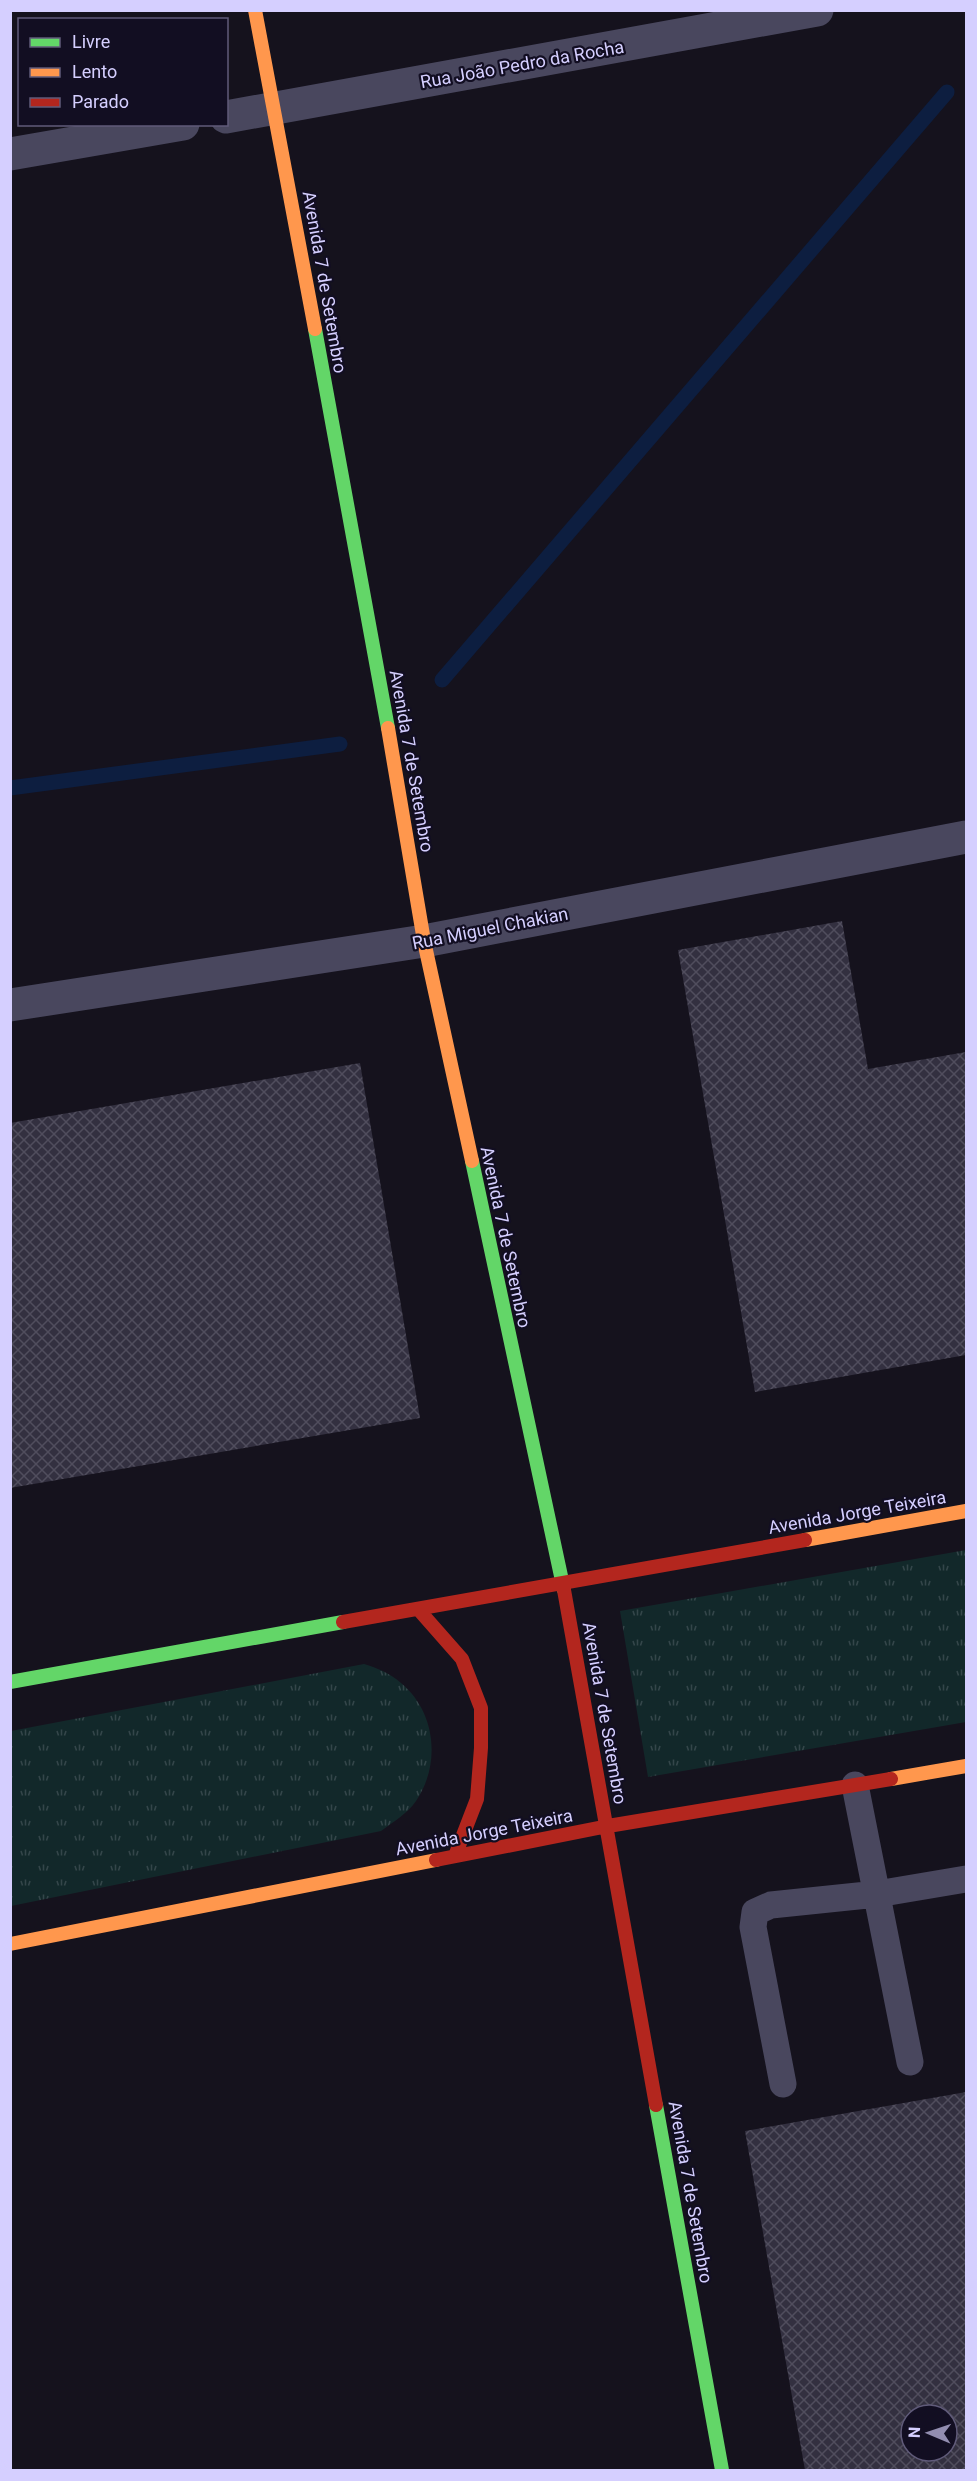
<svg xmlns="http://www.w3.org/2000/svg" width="977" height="2481" viewBox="0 0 977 2481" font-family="Roboto,sans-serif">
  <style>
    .grass { fill: url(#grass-tufts) }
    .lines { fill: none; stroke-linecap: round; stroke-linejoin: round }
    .stream { stroke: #0d1e40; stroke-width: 15 }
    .building { fill: url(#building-cross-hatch); fill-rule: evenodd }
    .lane { stroke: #49475e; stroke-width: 27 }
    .street { stroke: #49475e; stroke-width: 33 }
    .fast { stroke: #63d668; stroke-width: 14 }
    .slow { stroke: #ff974d; stroke-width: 14 }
    .jam { stroke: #b3261e; stroke-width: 14 }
    .labels { text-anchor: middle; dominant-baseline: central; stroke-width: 4.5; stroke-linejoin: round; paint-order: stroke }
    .street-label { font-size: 18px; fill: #d5cfff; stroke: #120e22 }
  </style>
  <defs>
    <pattern id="grass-tufts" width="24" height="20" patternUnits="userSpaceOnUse" patternTransform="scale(1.5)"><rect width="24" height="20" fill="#12282a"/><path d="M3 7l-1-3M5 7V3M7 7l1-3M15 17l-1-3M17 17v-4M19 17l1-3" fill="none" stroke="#34464a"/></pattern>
    <pattern id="building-cross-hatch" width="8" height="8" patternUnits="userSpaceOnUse" patternTransform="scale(1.5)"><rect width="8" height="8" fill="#333040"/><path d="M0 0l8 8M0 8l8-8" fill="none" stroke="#504d5d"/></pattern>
  </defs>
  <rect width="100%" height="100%" fill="#15121d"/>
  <path class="grass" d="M966 1550V1722L648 1777 620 1611Z
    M364 1664C377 1668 390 1673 401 1683 436 1712 441 1764 416 1801 407 1814 393 1822 381 1831L11 1906V1731Z"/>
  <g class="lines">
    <path class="stream" d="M442 680 947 92
      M10 788 340 744"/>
  </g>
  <path class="building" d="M842 921 868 1069 966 1052V1355L755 1392 678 950Z
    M360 1063 420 1418 10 1488V1123Z
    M966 2092V2470H805L745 2131ZM911 2415H947V2451H911Z"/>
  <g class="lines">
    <path class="lane" d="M855 1785 910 2062
      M783 2084 753 1927 755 1912 771 1905 877 1894 966 1879"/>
    <path class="street" d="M226 117 817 10
      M10 154 183 124
      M10 1005 424 941 966 837"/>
    <path class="fast" d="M315 329 388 728
      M472 1161 564 1590
      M10 1682 343 1622
      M656 2105 722 2470"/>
    <path class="slow" d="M255 10 315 329
      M388 728 424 941 472 1161
      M805 1540 966 1511
      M891 1779 966 1766
      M10 1944 436 1860"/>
    <path class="jam" d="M564 1590 656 2105
      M418 1609 462 1659 481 1708V1748L477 1799 455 1856
      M343 1622 805 1540
      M436 1860 608 1826 891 1779"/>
  </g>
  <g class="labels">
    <g class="street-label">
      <text transform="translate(522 64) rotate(-10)">Rua João Pedro da Rocha</text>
      <text transform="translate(325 282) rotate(80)">Avenida 7 de Setembro</text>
      <text transform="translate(412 761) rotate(80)">Avenida 7 de Setembro</text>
      <text transform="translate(490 928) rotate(-11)">Rua Miguel Chakian</text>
      <text transform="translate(506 1237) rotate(78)">Avenida 7 de Setembro</text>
      <text transform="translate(857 1512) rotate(-10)">Avenida Jorge Teixeira</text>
      <text transform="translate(605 1713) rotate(80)">Avenida 7 de Setembro</text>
      <text transform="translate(484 1832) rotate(-11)">Avenida Jorge Teixeira</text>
      <text transform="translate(691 2192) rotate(80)">Avenida 7 de Setembro</text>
    </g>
  </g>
  <rect width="977" height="2481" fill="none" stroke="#d5cfff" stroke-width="24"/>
  <rect x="18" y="18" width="210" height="108" fill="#120e22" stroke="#605b7a" stroke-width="1.5"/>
  <rect x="30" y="38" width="30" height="9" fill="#63d668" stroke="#605b7a" stroke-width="1.5"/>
  <text x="72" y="48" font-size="18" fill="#d5cfff">Livre</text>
  <rect x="30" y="68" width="30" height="9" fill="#ff974d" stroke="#605b7a" stroke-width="1.5"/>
  <text x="72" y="78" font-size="18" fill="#d5cfff">Lento</text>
  <rect x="30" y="98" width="30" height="9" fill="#b3261e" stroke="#605b7a" stroke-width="1.5"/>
  <text x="72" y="108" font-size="18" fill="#d5cfff">Parado</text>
  <g transform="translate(929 2433) rotate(272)"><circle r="28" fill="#120e22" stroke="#605b7a" stroke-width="1.5"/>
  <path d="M0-4.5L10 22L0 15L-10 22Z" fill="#928db0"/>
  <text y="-9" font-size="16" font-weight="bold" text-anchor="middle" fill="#d5cfff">N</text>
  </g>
</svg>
